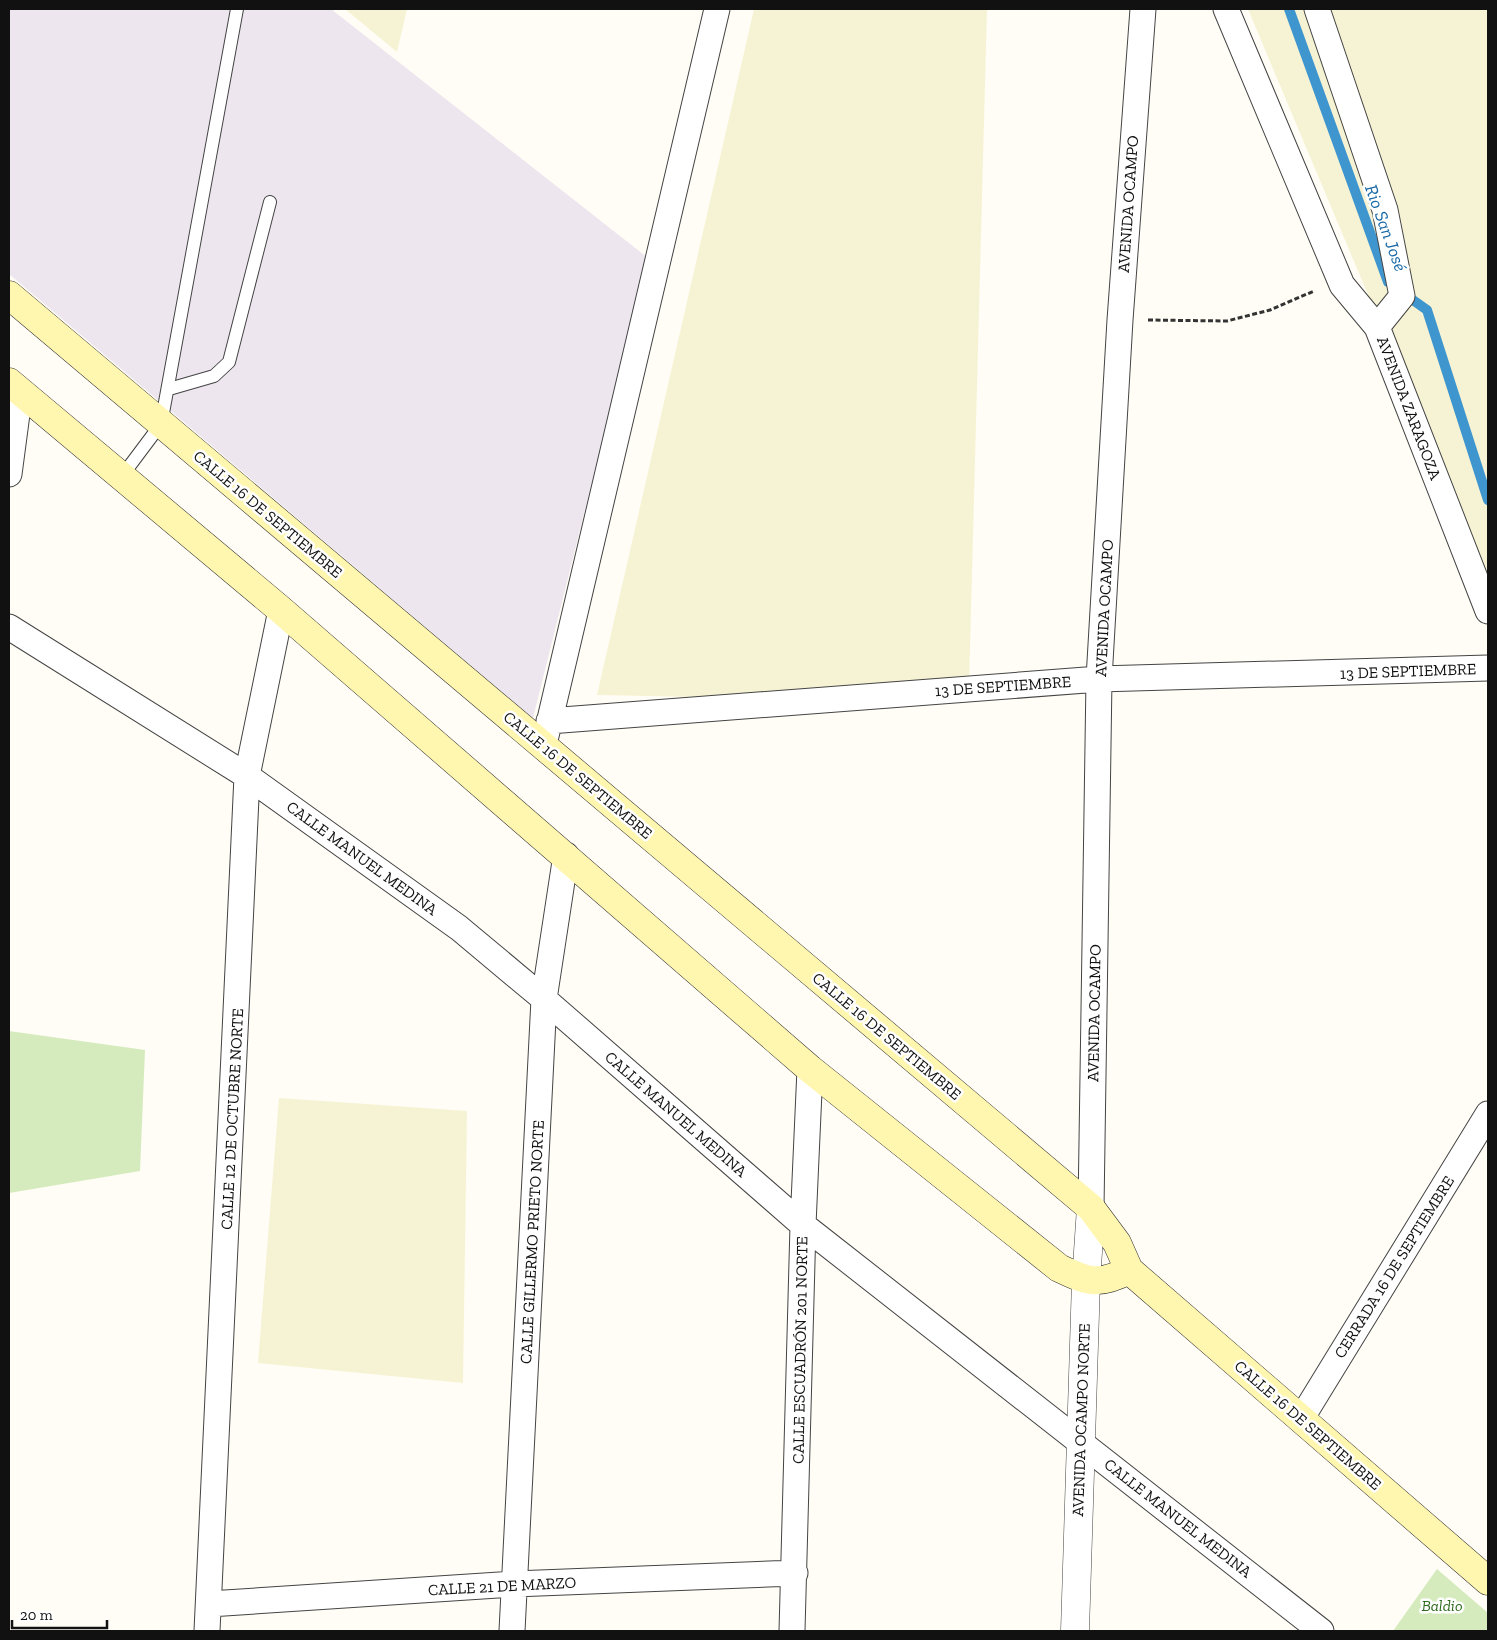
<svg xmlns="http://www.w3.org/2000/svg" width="1497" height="1640" viewBox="0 0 1497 1640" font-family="'Zilla Slab',serif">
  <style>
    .industrial { fill: #eee6ef }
    .farmland { fill: #f6f3d4 }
    .green { fill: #d5ebbd }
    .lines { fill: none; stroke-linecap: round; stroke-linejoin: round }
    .stream { stroke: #3f96cf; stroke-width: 10 }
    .service-casing { stroke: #444; stroke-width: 14 }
    .minor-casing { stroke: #444; stroke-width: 27 }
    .tertiary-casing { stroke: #444; stroke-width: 29 }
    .secondary-casing { stroke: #333; stroke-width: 29 }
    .path { stroke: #333; stroke-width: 3; stroke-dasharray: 5 2.5; stroke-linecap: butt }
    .service { stroke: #fff; stroke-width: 12 }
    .minor { stroke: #fff; stroke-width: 25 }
    .tertiary { stroke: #fff; stroke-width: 28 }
    .secondary { stroke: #fff6b0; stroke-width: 28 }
    .labels { text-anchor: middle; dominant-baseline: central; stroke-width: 5; stroke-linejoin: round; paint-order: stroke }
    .street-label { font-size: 16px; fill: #111; stroke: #fff }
    .park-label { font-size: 16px; font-style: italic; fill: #2f6b1f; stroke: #fff }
    .water-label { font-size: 18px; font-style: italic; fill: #1768a6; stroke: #fff }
  </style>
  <rect width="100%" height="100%" fill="#fffdf5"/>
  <path class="industrial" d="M9 9H331L648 258 533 718 9 274Z"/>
  <path class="farmland" d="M345 9H407L397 52Z
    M754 9H987L969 686 862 700 597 695Z
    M1248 9H1488V603L1366 290Z
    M279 1098 467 1111 463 1383 258 1363Z"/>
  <path class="green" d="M9 1031 145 1050 140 1171 9 1193Z
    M1437 1569 1488 1613V1631H1393Z"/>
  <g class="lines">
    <path class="stream" d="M1289 9 1388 282
      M1403 293 1427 310 1488 500"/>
    <defs>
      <path id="service" d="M169 389 214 376 229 362 270 202
        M122 476 161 424 237 9"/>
      <path id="minor" d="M1226 9 1342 285 1377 327
        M1317 9 1385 210 1402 296 1377 327 1488 611
        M9 474 20 391
        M9 627 247 776 459 928 544 999 803 1225 1321 1631
        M549 721 1099 679 1488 668
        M546 736 717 9
        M1091 1208 1099 679 1120 320 1143 9
        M1301 1419 1488 1114
        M209 1604 514 1584 795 1573
        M207 1631 247 776 281 610
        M512 1631 544 999 566 855
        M792 1631 803 1225 810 1069"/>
      <path id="tertiary" d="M1075 1631 1086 1281 1091 1208"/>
      <path id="secondary" d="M9 295 1091 1208 1117 1243 1129 1270 1488 1581
        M9 382 281 610 810 1069 1059 1268C1088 1282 1099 1286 1129 1270"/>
    </defs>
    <use href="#service" class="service-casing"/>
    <use href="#minor" class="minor-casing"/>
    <use href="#tertiary" class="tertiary-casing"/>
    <use href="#secondary" class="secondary-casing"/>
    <path class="path" d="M1148 320 1227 321 1270 310 1314 291"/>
    <use href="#service" class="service"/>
    <use href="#minor" class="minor"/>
    <use href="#tertiary" class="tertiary"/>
    <use href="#secondary" class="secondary"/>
  </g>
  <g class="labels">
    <g class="street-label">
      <text transform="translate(1128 204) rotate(-86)">AVENIDA OCAMPO</text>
      <text transform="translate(1409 408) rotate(69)">AVENIDA ZARAGOZA</text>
      <text transform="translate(268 514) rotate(40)">CALLE 16 DE SEPTIEMBRE</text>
      <text transform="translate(1104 608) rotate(-87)">AVENIDA OCAMPO</text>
      <text transform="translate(1408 671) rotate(-2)">13 DE SEPTIEMBRE</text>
      <text transform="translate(1003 686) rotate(-4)">13 DE SEPTIEMBRE</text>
      <text transform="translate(578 775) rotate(40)">CALLE 16 DE SEPTIEMBRE</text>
      <text transform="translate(362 858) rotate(36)">CALLE MANUEL MEDINA</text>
      <text transform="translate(1094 1013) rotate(-89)">AVENIDA OCAMPO</text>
      <text transform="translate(887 1036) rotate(40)">CALLE 16 DE SEPTIEMBRE</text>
      <text transform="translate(676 1114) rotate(41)">CALLE MANUEL MEDINA</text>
      <text transform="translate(232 1119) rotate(-87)">CALLE 12 DE OCTUBRE NORTE</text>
      <text transform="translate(532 1242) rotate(-87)">CALLE GILLERMO PRIETO NORTE</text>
      <text transform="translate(1394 1267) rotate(-58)">CERRADA 16 DE SEPTIEMBRE</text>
      <text transform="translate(800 1350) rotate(-89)">CALLE ESCUADRÓN 201 NORTE</text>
      <text transform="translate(1081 1420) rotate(-88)">AVENIDA OCAMPO NORTE</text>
      <text transform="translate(1308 1425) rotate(41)">CALLE 16 DE SEPTIEMBRE</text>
      <text transform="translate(1178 1518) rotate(38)">CALLE MANUEL MEDINA</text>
      <text transform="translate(502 1586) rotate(-3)">CALLE 21 DE MARZO</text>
    </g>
    <g class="park-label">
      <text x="1442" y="1605">Baldio</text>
    </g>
    <g class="water-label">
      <text transform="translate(1386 228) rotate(70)">Rio San José</text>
    </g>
  </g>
  <rect width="1497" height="1640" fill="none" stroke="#111111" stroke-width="20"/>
  <path d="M12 1620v8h95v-8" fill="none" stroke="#111111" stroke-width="2.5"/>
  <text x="20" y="1620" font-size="15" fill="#111111" stroke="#ffffff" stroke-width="4" paint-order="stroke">20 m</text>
</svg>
